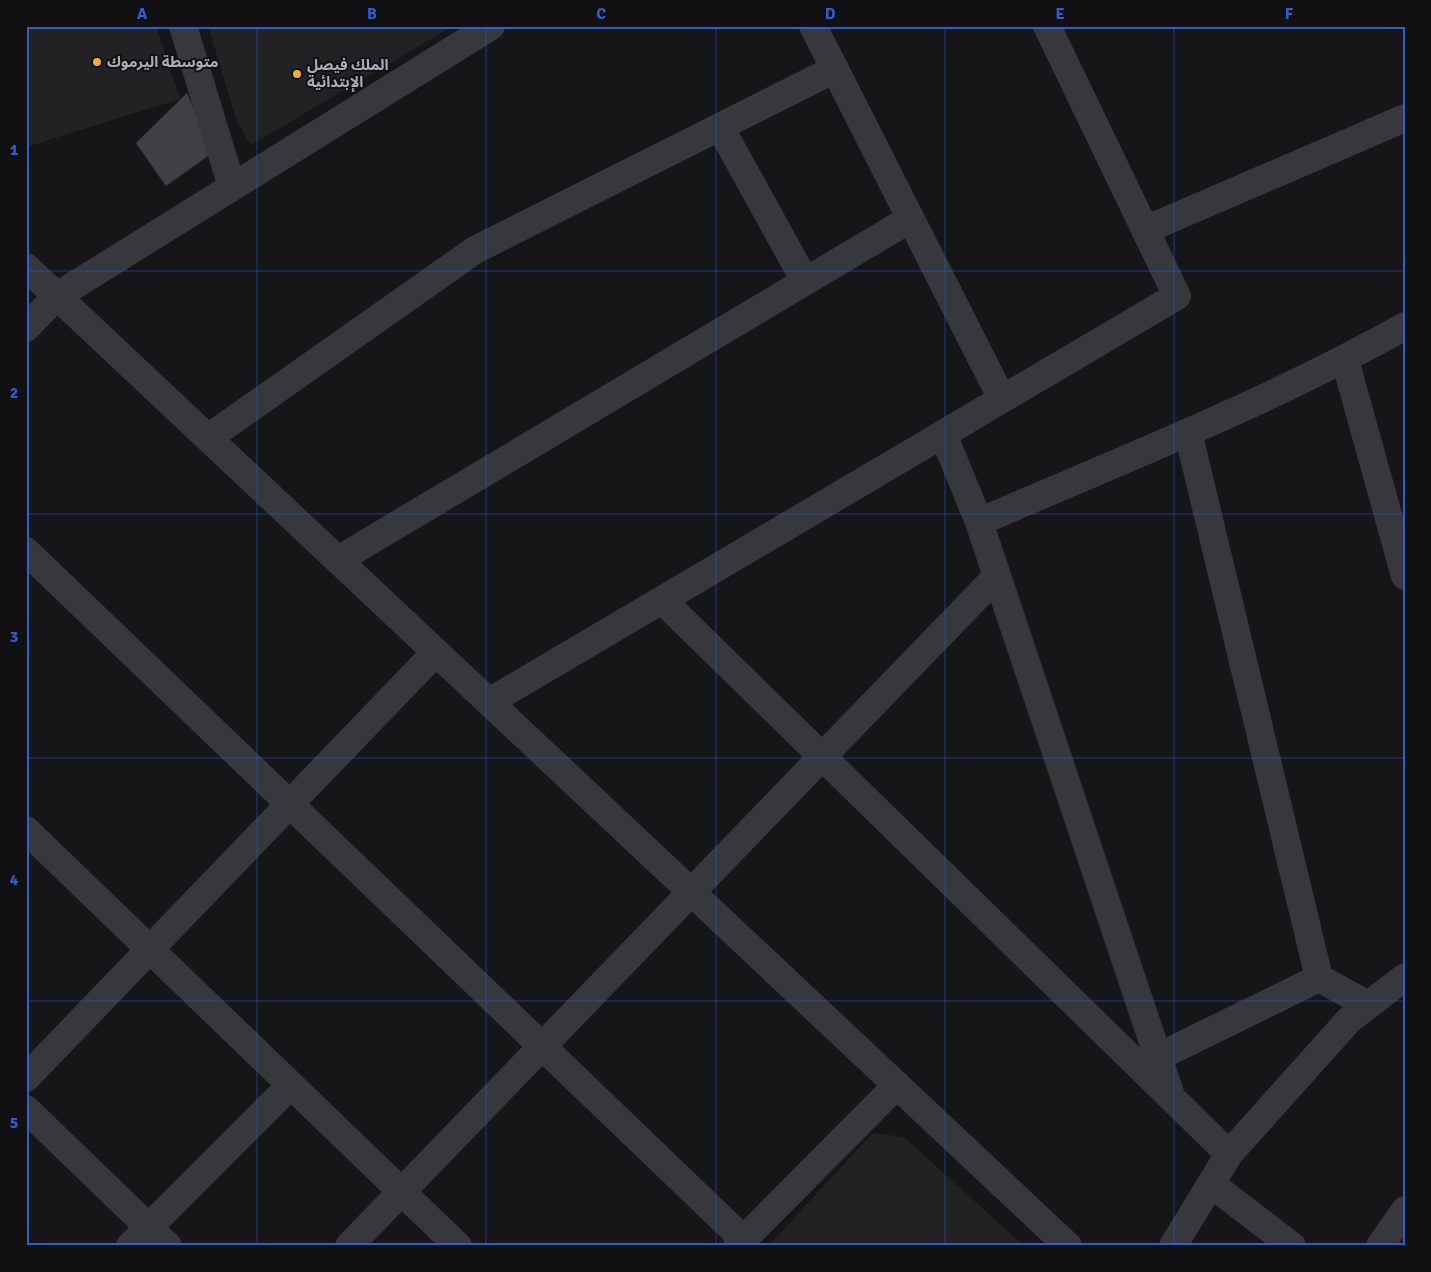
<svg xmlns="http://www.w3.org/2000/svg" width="1431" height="1272" viewBox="0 0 1431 1272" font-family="Signika,'Noto Sans Arabic',sans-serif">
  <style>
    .built { fill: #222225 }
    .building { fill: #404145; stroke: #303034 }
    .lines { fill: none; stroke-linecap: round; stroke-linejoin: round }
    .minor { stroke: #37383d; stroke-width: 28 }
    .grid { fill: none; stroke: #325cd3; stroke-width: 1; stroke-opacity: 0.55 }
    .poi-dot { fill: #f2b134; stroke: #111113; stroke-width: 2 }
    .labels { text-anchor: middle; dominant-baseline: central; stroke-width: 4; stroke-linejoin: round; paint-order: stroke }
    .poi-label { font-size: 15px; font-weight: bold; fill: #a8adb8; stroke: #111113; text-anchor: start }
    .neatline { fill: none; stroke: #325cd3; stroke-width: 2 }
    .grid-label { font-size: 16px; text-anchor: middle; font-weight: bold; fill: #325cd3 }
  </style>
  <rect width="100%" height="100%" fill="#161618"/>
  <path class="built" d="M26 26H156L180 99 26 147Z
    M208 26H453L251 145 237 122Z
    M873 1133 904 1137 1024 1246H768Z"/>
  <path class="building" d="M187 93 212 153 166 186 136 143Z"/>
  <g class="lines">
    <path class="minor" d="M183 26 232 187
      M813 26 1002 399
      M720 127 805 281
      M1145 230 1405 118
      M26 267 1068 1246
      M26 328 57 296 491 26
      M1345 360 1405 576
      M1188 432 1319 978
      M943 434 979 522 1171 1096
      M208 438 475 250 835 69
      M979 522C1122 460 1268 403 1405 326
      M26 551 743 1239
      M338 560 910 219
      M662 600 1229 1154
      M489 702 1177 296 1047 26
      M26 830 458 1246
      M1158 1057 1319 978 1368 1005
      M26 1078 436 652
      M26 1109 168 1246
      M1211 1184 1292 1246
      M130 1246 291 1085
      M349 1246 997 576
      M737 1246 897 1085
      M1173 1246 1229 1154 1349 1020 1405 977
      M1380 1246 1405 1210"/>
  </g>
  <path class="grid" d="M257 26V1246M486 26V1246M716 26V1246M945 26V1246M1174 26V1246M26 271H1405M26 514H1405M26 758H1405M26 1001H1405"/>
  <g class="poi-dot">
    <circle cx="97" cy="62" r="5"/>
    <circle cx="297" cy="74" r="5"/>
  </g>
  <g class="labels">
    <g class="poi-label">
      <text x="107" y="62">متوسطة اليرموك</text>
      <text x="307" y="65">الملك فيصل<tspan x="307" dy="17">الإبتدائية</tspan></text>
    </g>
  </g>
  <rect width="1431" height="1272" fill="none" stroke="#111113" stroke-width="55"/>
  <rect x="28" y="28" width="1376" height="1216" class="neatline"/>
  <g class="grid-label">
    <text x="142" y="19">A</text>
    <text x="372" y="19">B</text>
    <text x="601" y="19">C</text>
    <text x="830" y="19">D</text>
    <text x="1060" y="19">E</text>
    <text x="1289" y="19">F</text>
    <text x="14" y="155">1</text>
    <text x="14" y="398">2</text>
    <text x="14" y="642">3</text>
    <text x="14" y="885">4</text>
    <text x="14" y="1128">5</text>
  </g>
</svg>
